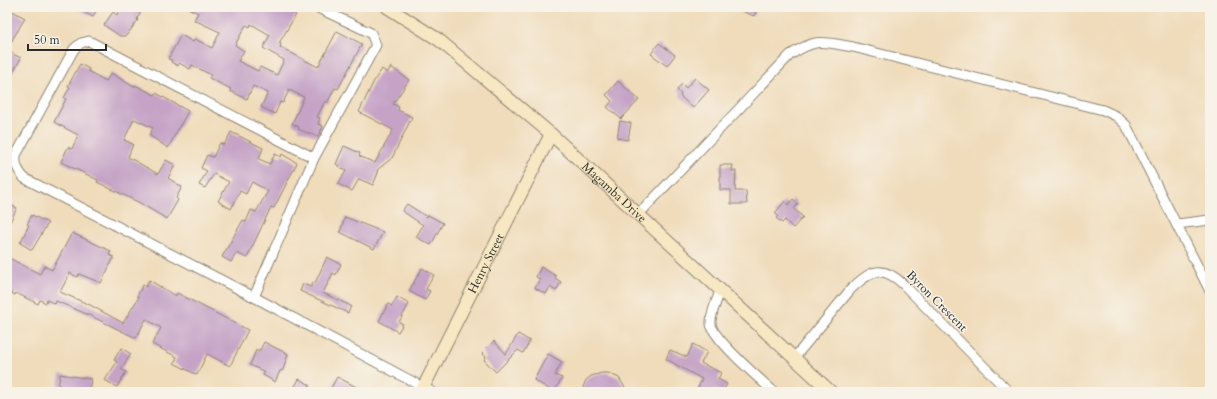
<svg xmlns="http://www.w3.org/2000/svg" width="1217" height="399" viewBox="0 0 1217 399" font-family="Cardo,serif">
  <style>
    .building { fill: #c5a2c6; fill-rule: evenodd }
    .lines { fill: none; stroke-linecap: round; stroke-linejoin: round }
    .street-casing { stroke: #8e8372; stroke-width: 11 }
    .secondary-casing { stroke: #8e8372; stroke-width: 14 }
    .street { stroke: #fff; stroke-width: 9 }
    .secondary { stroke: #f7e8c3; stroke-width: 12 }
    .labels { text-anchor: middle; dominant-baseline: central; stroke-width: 3; stroke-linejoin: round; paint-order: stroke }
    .street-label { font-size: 12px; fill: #2b2b2b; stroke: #f7f3e8 }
  </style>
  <rect width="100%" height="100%" fill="#f7f3e8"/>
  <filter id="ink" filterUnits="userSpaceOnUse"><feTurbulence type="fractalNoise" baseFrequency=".025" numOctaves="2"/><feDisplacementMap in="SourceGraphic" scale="8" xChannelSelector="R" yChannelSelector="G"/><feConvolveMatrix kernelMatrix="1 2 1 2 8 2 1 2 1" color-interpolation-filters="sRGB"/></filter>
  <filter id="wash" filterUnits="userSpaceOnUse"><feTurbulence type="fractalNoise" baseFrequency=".012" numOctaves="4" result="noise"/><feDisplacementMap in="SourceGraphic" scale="16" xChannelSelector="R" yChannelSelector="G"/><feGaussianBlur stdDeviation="0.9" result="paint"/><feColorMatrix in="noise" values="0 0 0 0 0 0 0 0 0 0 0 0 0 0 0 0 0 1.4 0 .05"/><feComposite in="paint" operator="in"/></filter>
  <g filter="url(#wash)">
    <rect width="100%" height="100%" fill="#f0dbba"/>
    <g id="blocks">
      <path class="building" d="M74 7H98L93 17Z
        M121 7H144L137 19 138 20 126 36H120L104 25 113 12 117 15Z
        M186 7H282L296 15 279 43 281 44 280 47 318 67 337 31 362 44 338 89 335 88 327 103 325 101 317 117 320 118 318 124 323 126 318 137 298 129 299 127 292 124 304 97 289 90 283 103 280 102 275 114 261 107 268 93 253 86 247 99 230 91 231 89 209 78 211 75 192 65 190 69 179 63 178 66 171 62 172 60 168 59 181 35 193 42 195 39 212 48 220 32 194 20 198 13ZM251 24 270 35 263 48 284 60 277 75 260 67 258 71 238 61 244 51 235 45 246 25 250 27Z
        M732 7H758L754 16Z
        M7 8 25 18 7 49Z
        M659 43 675 55 667 66 651 54Z
        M7 51 21 58 7 83Z
        M80 64 89 69 88 71 106 81 111 73 134 87 135 85 155 95 156 93 188 111 168 148 149 135 153 128 134 119 124 140 133 144 128 157 158 174 166 160 175 165 168 178 182 187 176 198 178 200 167 219 140 203 97 182 98 180 61 162 68 147 72 149 78 135 54 122 66 99 64 98 70 87 68 86Z
        M391 67 409 80 393 104 399 107 398 110 412 117 392 158 377 170 378 173 373 185 359 179 352 191 338 184 346 171 336 164 344 146 360 153 359 156 375 163 393 130 359 112 374 81 382 69 387 73Z
        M695 78 709 90 693 108 680 96 681 94 677 90 682 84 686 88Z
        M618 81 639 100 621 119 607 107 612 101 606 95Z
        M620 121 631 123 628 140 617 138Z
        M231 132 263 148 259 159 270 164 275 154 281 157 282 154 297 163 274 208 271 207 247 258 236 253 231 262 222 257 243 220 246 222 251 210 256 212 268 191 252 182 246 194 240 191 231 209 218 201 229 182 214 174 205 188 199 185 207 171 201 168 207 155 213 157 220 143 224 145Z
        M720 165H733L732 171H736L735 191H746L747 204H731V190H720Z
        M793 199 798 204 794 209 803 217 793 228 785 220 782 223 776 218 778 216 775 213 785 201 788 205Z
        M7 203 17 208 7 228Z
        M407 204 427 217 428 215 443 223 431 245 416 237 423 225 402 211Z
        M32 215 48 223 32 250 20 243 29 225 27 224Z
        M345 217 383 232 374 249 340 232Z
        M72 233 111 251 109 255 114 257 101 283 79 274 77 277 70 273 60 292 90 305 123 323 139 297 137 296 143 285 146 287 149 280 176 296 177 293 248 330 230 366 207 354 197 375 174 363 177 357 152 344 161 328 146 319 136 338 89 315 56 301 55 304 47 300 46 303 40 300 38 304 16 293 15 295 7 291V257L40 274 44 266 52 270Z
        M327 257 341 264 336 275 333 273 323 293 351 306 348 313 300 291 303 284 311 287 313 282 315 283Z
        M541 267 556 276 555 278 561 282 556 291 550 287 546 294 535 288 540 279 536 277Z
        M422 268 434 275 426 289 430 291 425 300 409 291Z
        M397 297 409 304 399 322 403 324 398 332 379 321 388 304 392 306Z
        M518 334 530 341 523 353 518 350 496 372 484 360 486 357 482 353 494 341 506 354Z
        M264 342 288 354 283 370 280 371 275 382 263 375 265 372 250 365 256 350H260Z
        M693 344 707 352 701 363 721 373 718 379 727 384 723 392 713 389 712 392H696L702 379 666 359 670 350 687 357Z
        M121 348 131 354 121 369 126 372 117 387 105 380 117 362 114 360Z
        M548 354 562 362 555 375 562 378 554 392 534 380Z
        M602 373H608L619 378 628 392H581L586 380 591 376Z
        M60 374 91 379 89 392 58 388Z
        M337 377 345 381 366 392H339L331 388Z
        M299 379 310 385 307 392H302L294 388Z"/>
    </g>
  </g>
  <g filter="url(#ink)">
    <use href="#blocks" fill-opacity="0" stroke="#8e8372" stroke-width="1"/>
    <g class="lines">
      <defs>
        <path id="street" d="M314 158 89 41 81 43 74 49 16 155C15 166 18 170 24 178L254 297 432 392
          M639 214 790 55C818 37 822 42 853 47L1103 110 1116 116 1126 125 1210 291
          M1177 224 1210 220
          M720 291C717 301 710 314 711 324 713 339 761 380 774 392
          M254 297 314 158 376 45 371 33 316 7
          M795 357 851 289C871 270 882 264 904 285L1009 392"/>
        <g id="secondary">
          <path id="s1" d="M387 7 439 40 551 134 831 392"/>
          <path id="s2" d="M421 392 551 134"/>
        </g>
      </defs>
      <use href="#street" class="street-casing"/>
      <use href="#secondary" class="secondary-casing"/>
      <use href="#street" class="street"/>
      <use href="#secondary" class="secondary"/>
    </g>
  </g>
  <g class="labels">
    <g class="street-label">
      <text stroke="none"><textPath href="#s1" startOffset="294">Magamba Drive</textPath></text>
      <text stroke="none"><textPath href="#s2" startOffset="144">Henry Street</textPath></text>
      <text transform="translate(937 301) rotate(45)">Byron Crescent</text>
    </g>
  </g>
  <rect width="1217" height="399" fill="none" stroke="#f7f3e8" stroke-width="24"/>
  <path d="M28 44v6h78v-6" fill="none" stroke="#2b2b2b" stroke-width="2"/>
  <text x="34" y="44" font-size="12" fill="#2b2b2b" stroke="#f7f3e8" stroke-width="3" paint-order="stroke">50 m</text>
</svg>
